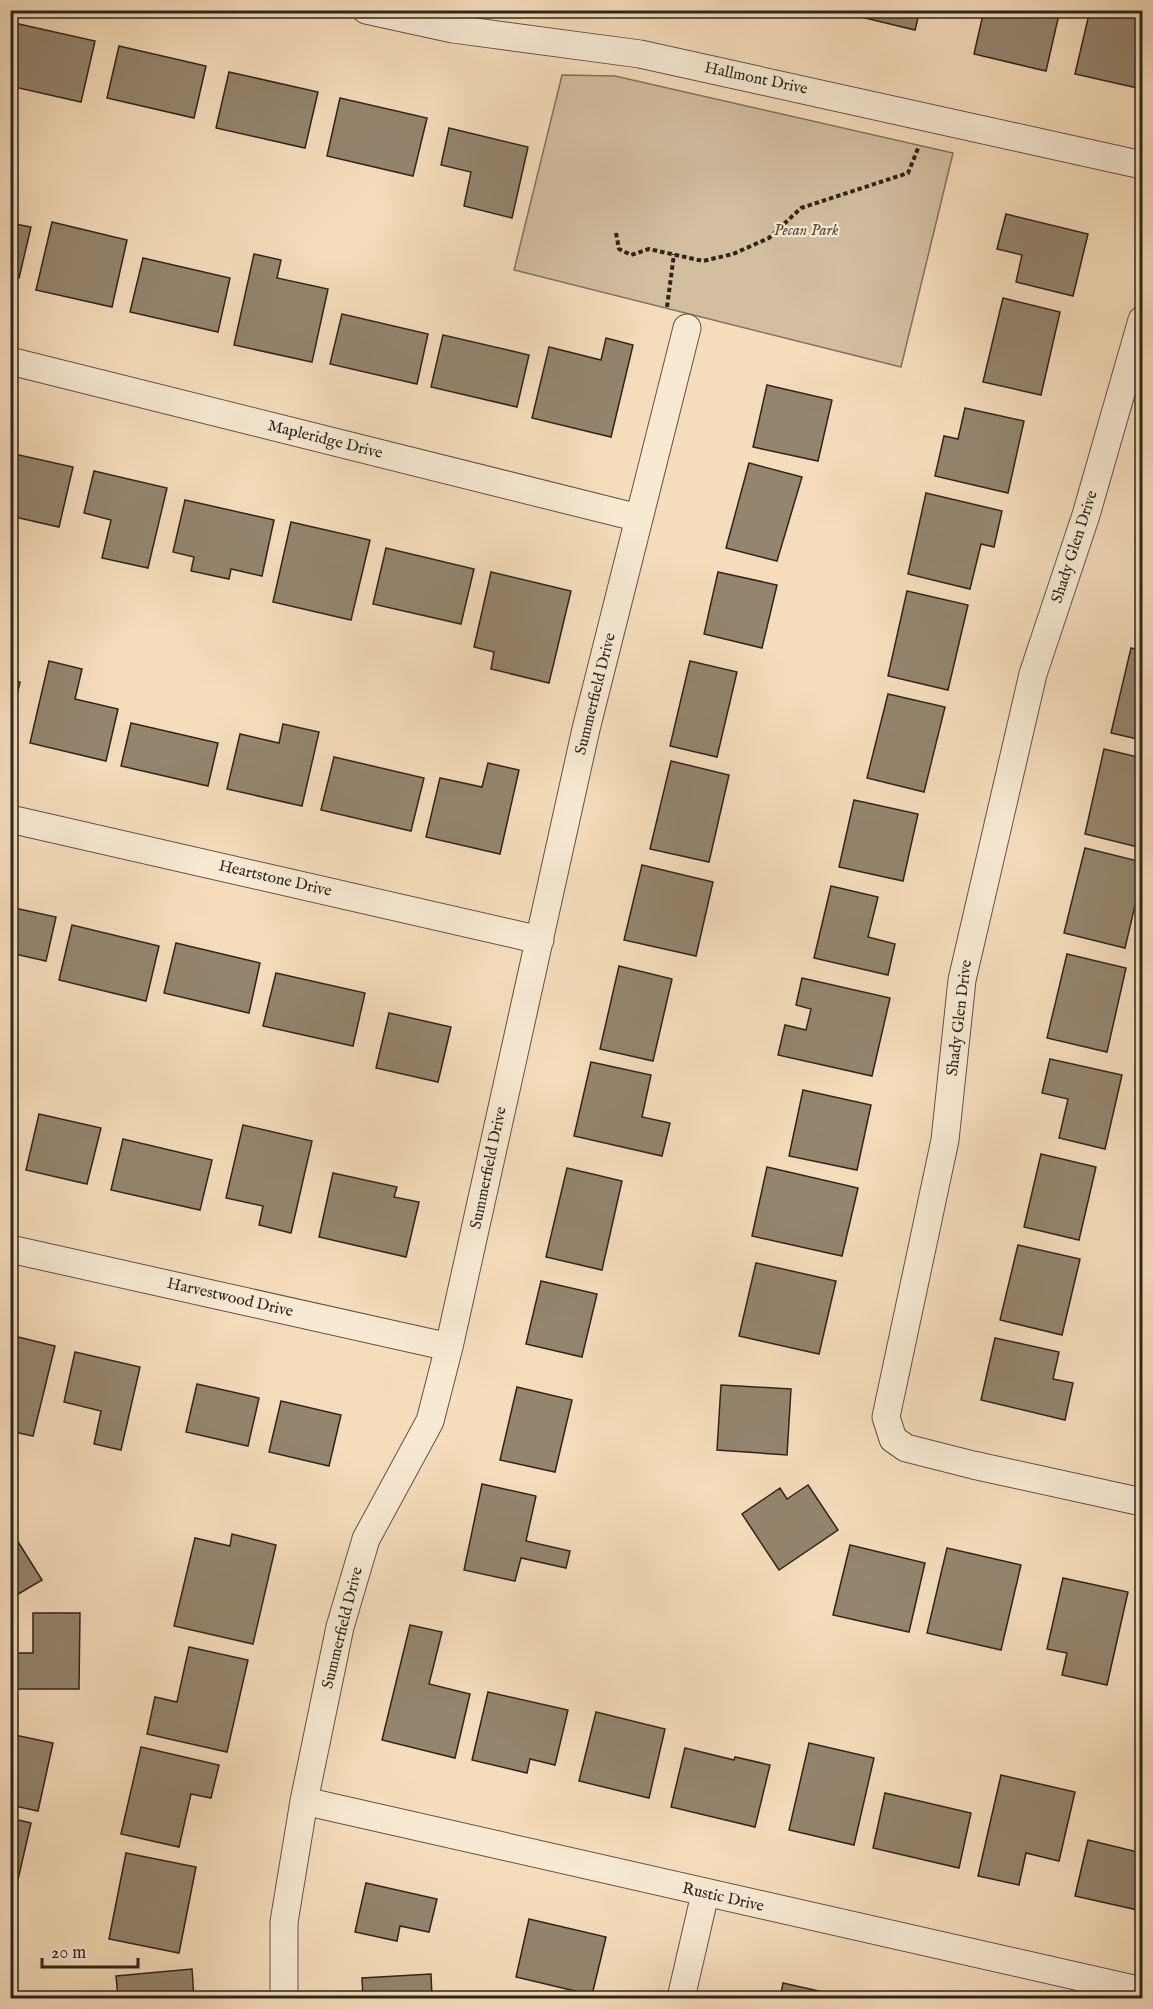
<svg xmlns="http://www.w3.org/2000/svg" width="1153" height="2009" viewBox="0 0 1153 2009" font-family="'IM FELL English',serif">
  <style>
    .green { fill: #d3bea0; stroke: #80725e; stroke-width: 1.5 }
    .building { fill: #95856f; stroke: #2e251c; stroke-width: 1.5 }
    .lines { fill: none; stroke-linecap: round; stroke-linejoin: round }
    .street-casing { stroke: #605344; stroke-width: 29 }
    .path { stroke: #2e251c; stroke-width: 4; stroke-dasharray: 4.5 3; stroke-linecap: butt }
    .street { stroke: #f8e9d3; stroke-width: 27 }
    .labels { text-anchor: middle; dominant-baseline: central; stroke-width: 4.5; stroke-linejoin: round; paint-order: stroke }
    .street-label { font-size: 16px; fill: #2e251c; stroke: #f8e9d3 }
    .park-label { font-size: 16px; font-style: italic; fill: #574b3d; stroke: #f8e9d3 }
  </style>
  <rect width="100%" height="100%" fill="#f5ddbb"/>
  <filter id="stains"><feTurbulence type="fractalNoise" baseFrequency=".00333" numOctaves="4"/><feColorMatrix values="0 0 0 0 .2 0 0 0 0 .09 0 0 0 0 .02 0 0 0 .5 -.17"/></filter>
  <radialGradient id="worn" r=".72"><stop offset=".6" stop-color="#630" stop-opacity="0"/><stop offset="1" stop-color="#630" stop-opacity=".3"/></radialGradient>
  <path class="green" d="M562 75 615 76 953 153 901 367 514 270Z"/>
  <path class="building" d="M848 10H920L915 30 848 14Z
    M984 10H1060L1046 71 974 54Z
    M1090 10H1113L1142 17V89L1075 74Z
    M10 22 95 41 81 102 10 86Z
    M119 46 206 66 194 118 107 98Z
    M229 72 318 92 305 148 216 128Z
    M340 98 427 118 413 176 327 156Z
    M449 128 528 147 512 218 464 206 471 172 441 165Z
    M1006 214 1088 234 1073 296 1016 282 1022 255 997 249Z
    M52 222 127 240 112 307 36 290Z
    M10 223 31 227 19 278 10 276Z
    M254 254 281 260 277 278 328 289 312 362 234 345Z
    M143 258 230 278 218 332 130 312Z
    M1003 298 1060 312 1041 395 983 382Z
    M342 314 428 334 417 384 330 364Z
    M443 335 529 355 517 407 431 387Z
    M606 338 633 345 611 437 532 418 549 347 601 360Z
    M767 385 832 400 818 461 753 447Z
    M965 408 1024 421 1008 493 935 476 944 436 958 439Z
    M10 453 73 467 59 527 10 516Z
    M749 463 802 477 777 561 726 548Z
    M94 471 167 488 148 568 102 558 111 520 84 513Z
    M926 493 1002 511 994 547 981 544 970 589 908 574Z
    M185 500 274 520 262 576 231 569 229 579 191 571 194 557 173 552Z
    M291 522 370 540 351 620 273 602Z
    M386 548 474 569 461 624 373 604Z
    M491 572 571 591 549 683 491 669 494 652 474 647Z
    M718 572 777 585 762 648 704 634Z
    M907 591 968 605 948 690 888 676Z
    M1131 648 1142 651V740L1111 733Z
    M49 661 82 669 75 699 118 709 106 761 30 743Z
    M690 661 737 672 717 757 670 746Z
    M10 680 20 682 10 724Z
    M888 694 945 707 924 792 867 778Z
    M131 723 218 743 208 786 121 766Z
    M283 724 319 732 302 806 227 789 240 734 279 743Z
    M1104 749 1142 758V848L1085 834Z
    M334 757 424 778 411 831 321 810Z
    M671 761 729 775 709 862 650 849Z
    M488 763 519 770 500 854 426 837 440 778 482 787Z
    M854 800 918 814 903 881 839 867Z
    M1085 848 1142 862V876L1125 948 1064 933Z
    M642 865 713 882 696 956 624 940Z
    M831 886 878 897 868 937 895 944 888 975 814 958Z
    M10 907 56 917 46 961 10 953Z
    M72 925 159 946 146 1001 59 980Z
    M176 943 260 963 249 1013 164 993Z
    M1067 954 1126 968 1107 1052 1047 1038Z
    M619 966 672 979 653 1061 600 1049Z
    M276 973 365 993 353 1046 263 1026Z
    M802 978 890 998 872 1076 778 1055 785 1025 806 1030 811 1009 796 1005Z
    M389 1013 451 1027 438 1082 376 1068Z
    M1050 1059 1122 1075 1105 1149 1059 1138 1068 1099 1042 1093Z
    M591 1062 651 1075 642 1117 670 1123 662 1156 574 1136Z
    M803 1090 871 1105 857 1170 789 1156Z
    M39 1114 101 1128 87 1184 26 1170Z
    M243 1125 312 1141 291 1233 259 1225 263 1206 226 1198Z
    M123 1139 212 1160 200 1210 111 1190Z
    M1041 1154 1096 1167 1079 1240 1024 1227Z
    M767 1167 858 1188 842 1256 752 1236Z
    M567 1168 622 1181 602 1270 546 1257Z
    M333 1173 397 1187 394 1197 419 1202 406 1257 319 1237Z
    M1018 1245 1080 1259 1062 1335 1000 1320Z
    M756 1263 836 1281 819 1354 739 1336Z
    M541 1281 597 1294 582 1357 526 1344Z
    M10 1335 55 1346 33 1436 10 1431Z
    M995 1338 1059 1352 1053 1379 1073 1383 1065 1420 981 1400Z
    M75 1352 140 1367 121 1450 94 1444 101 1411 64 1402Z
    M197 1384 259 1398 248 1446 186 1432Z
    M721 1385 791 1389 787 1455 717 1450Z
    M517 1387 572 1400 555 1472 500 1460Z
    M281 1401 341 1415 329 1466 269 1452Z
    M482 1484 536 1496 526 1541 570 1551 566 1568 521 1558 515 1581 464 1570Z
    M808 1485 838 1530 779 1570 742 1514 780 1488 787 1499Z
    M10 1529 42 1580 10 1599Z
    M232 1534 276 1545 253 1644 174 1626 195 1538 230 1546Z
    M850 1545 925 1563 909 1632 833 1615Z
    M947 1548 1021 1565 1001 1650 927 1633Z
    M1063 1578 1128 1592 1107 1685 1062 1675 1067 1653 1047 1649Z
    M33 1613H80L79 1689H10V1653H33Z
    M410 1625 442 1632 429 1684 470 1694 455 1758 382 1740Z
    M189 1647 248 1660 227 1752 147 1734 155 1697 177 1702Z
    M1142 1647V1679L1136 1677Z
    M488 1692 568 1710 555 1765 530 1759 527 1773 472 1760Z
    M596 1712 665 1729 649 1798 579 1781Z
    M10 1734 53 1743 38 1811 10 1805Z
    M809 1743 874 1758 854 1845 789 1830Z
    M141 1747 219 1765 211 1798 191 1794 179 1847 121 1834Z
    M685 1748 734 1760 735 1757 770 1765 755 1827 671 1807Z
    M1001 1775 1075 1792 1059 1861 1026 1853 1019 1885 978 1876Z
    M885 1793 971 1813 959 1868 873 1848Z
    M10 1818 31 1823 14 1897H10Z
    M1088 1840 1142 1853V1911L1075 1896Z
    M126 1853 196 1867 179 1953 109 1939Z
    M366 1883 437 1899 429 1932 400 1926 397 1941 355 1932Z
    M529 1919 606 1937 592 1995 516 1977Z
    M192 1969 194 1998H118L116 1976Z
    M431 1974 432 1998H363L362 1978Z
    M783 1983 850 1998H780Z"/>
  <g class="lines">
    <defs>
      <path id="street" d="M366 10 453 29 640 54 1142 165
        M1142 320 1086 515 1033 674 962 980 945 1140 886 1417 893 1439 906 1448 973 1465 1142 1502
        M10 361 639 518
        M10 819 540 940
        M10 1249 449 1347
        M304 1801 1142 1991
        M284 1998V1922L304 1801 340 1627 366 1539 430 1421 449 1347 586 729 687 328
        M681 1998 705 1894"/>
    </defs>
    <use href="#street" class="street-casing"/>
    <path class="path" d="M616 233 619 249 631 255 649 249 703 261 733 254 769 238 801 208 908 173 919 146
      M667 307 674 254"/>
    <use href="#street" class="street"/>
  </g>
  <g class="labels">
    <g class="street-label">
      <text transform="translate(756 79) rotate(12)">Hallmont Drive</text>
      <text transform="translate(325 440) rotate(14)">Mapleridge Drive</text>
      <text transform="translate(1075 547) rotate(-72)">Shady Glen Drive</text>
      <text transform="translate(596 694) rotate(-76)">Summerfield Drive</text>
      <text transform="translate(275 879) rotate(13)">Heartstone Drive</text>
      <text transform="translate(960 1018) rotate(-83)">Shady Glen Drive</text>
      <text transform="translate(489 1168) rotate(-78)">Summerfield Drive</text>
      <text transform="translate(230 1298) rotate(13)">Harvestwood Drive</text>
      <text transform="translate(343 1628) rotate(-76)">Summerfield Drive</text>
      <text transform="translate(723 1898) rotate(13)">Rustic Drive</text>
    </g>
    <g class="park-label">
      <text x="806" y="231">Pecan Park</text>
    </g>
  </g>
  <rect width="1153" height="2009" fill="none" stroke="#f5ddbb" stroke-width="36"/>
  <rect x="12" y="12" width="1129" height="1985" fill="none" stroke="#2e251c" stroke-width="3"/>
  <rect x="18" y="18" width="1117" height="1973" fill="none" stroke="#2e251c" stroke-width="1.5"/>
  <path d="M42 1958v9h96v-9" fill="none" stroke="#2e251c" stroke-width="3"/>
  <text x="51" y="1958" font-size="18" fill="#2e251c" stroke="#f8e9d3" stroke-width="4.5" paint-order="stroke">20 m</text>
  <rect width="100%" height="100%" filter="url(#stains)"/>
  <rect width="100%" height="100%" fill="url(#worn)"/>
</svg>
